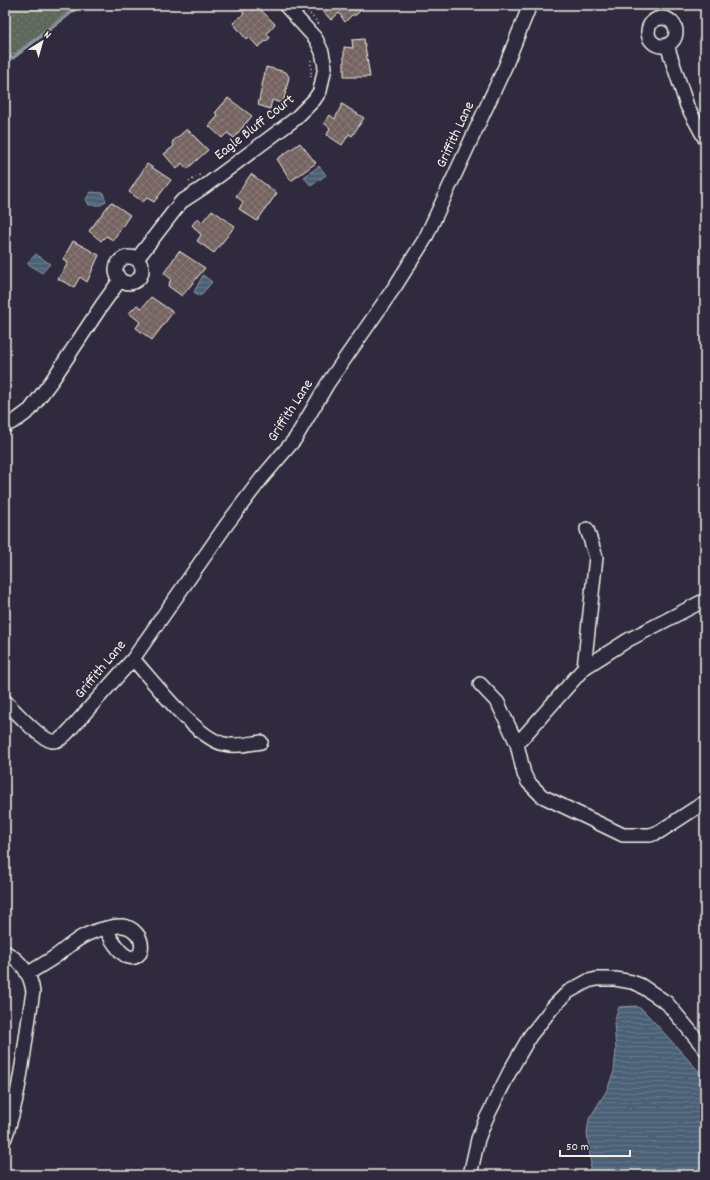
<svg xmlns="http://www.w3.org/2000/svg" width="710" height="1180" viewBox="0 0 710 1180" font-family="Dekko,sans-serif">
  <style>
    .green { fill: url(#green-dots); stroke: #a8aca2 }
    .water { fill: url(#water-rules); stroke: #8f9ba4 }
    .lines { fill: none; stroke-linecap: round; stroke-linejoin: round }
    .stream { stroke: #8f9ba4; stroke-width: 3 }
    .building { fill: url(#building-cross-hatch); stroke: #f4f1e8 }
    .minor-casing { stroke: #f4f1e8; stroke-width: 16 }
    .path { stroke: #f4f1e8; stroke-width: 1.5; stroke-dasharray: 1 3; stroke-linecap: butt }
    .minor { stroke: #2f2a3d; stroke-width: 13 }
    .labels { text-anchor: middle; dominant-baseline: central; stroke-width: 3.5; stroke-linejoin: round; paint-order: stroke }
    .street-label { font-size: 15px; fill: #f4f1e8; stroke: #2f2a3d }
  </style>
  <defs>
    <pattern id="green-dots" width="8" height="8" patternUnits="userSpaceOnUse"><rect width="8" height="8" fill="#5d675b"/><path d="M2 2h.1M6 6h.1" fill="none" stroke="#757d73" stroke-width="1.8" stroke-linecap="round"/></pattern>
    <pattern id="water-rules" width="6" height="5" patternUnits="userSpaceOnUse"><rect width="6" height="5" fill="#4b6176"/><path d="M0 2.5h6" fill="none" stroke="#66788a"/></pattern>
    <pattern id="building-cross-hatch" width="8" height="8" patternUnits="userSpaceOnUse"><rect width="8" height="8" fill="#756461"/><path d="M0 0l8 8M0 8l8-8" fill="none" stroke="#897b78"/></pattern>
  </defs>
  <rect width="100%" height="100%" fill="#2f2a3d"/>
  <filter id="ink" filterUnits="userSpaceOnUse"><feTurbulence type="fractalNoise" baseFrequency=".025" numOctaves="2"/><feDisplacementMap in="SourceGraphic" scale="8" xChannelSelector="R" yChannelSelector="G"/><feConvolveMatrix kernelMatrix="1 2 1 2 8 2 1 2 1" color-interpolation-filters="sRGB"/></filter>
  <g filter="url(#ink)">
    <path class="green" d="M5 5H77L15 54 5 56Z"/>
    <path class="water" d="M319 166 326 175 311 186 304 177Z
      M91 192 103 193 106 201 101 205H89L86 199Z
      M36 254 50 264 42 273 27 263Z
      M203 275 212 282 200 296 194 292Z
      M636 1006 644 1011 705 1078V1175H588L591 1164 587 1133 589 1119 607 1090 614 1071 616 1050 614 1023 619 1007Z"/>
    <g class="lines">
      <path class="stream" d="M5 55 13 58 81 5"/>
    </g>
    <path class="building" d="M243 5H256L275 24 267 33 270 38 258 47 249 37 246 39 233 23 244 14 240 8Z
      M331 5H359L360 11 356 15H352L345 22 339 13 331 20 322 10Z
      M364 39 370 77H344V47L353 48 352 40Z
      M266 67 286 72 289 77 283 104 272 100 270 109 258 105Z
      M228 98 252 116 234 138 227 133 222 138 209 126 218 116 215 113Z
      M342 104 364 118 352 136 349 134 342 145 327 135 330 128 324 123 330 115 335 119Z
      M187 129 208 150 187 169 182 163 177 169 164 154 174 146 172 142Z
      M300 143 316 163 291 181 277 159Z
      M147 164 171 180 154 202 147 198 143 202 129 192Z
      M251 174 277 193 257 221 239 209 243 202 236 196Z
      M111 202 130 215 113 240 106 236 101 241 89 231Z
      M212 210 235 226 214 253 197 241 201 235 192 225 198 218 202 222Z
      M73 241 99 255 87 282 80 277 74 287 58 279 68 263 63 259Z
      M179 251 205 268 182 296 168 286 171 279 164 273Z
      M151 297 173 312 152 340 136 328 140 322 129 313 137 305 142 308Z"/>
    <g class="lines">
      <defs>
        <path id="minor" d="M648 32a14 14 0 1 1 28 0a14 14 0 1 1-28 0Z
          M667 45 687 106 705 139
          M116 270a13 13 0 1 1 26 0a13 13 0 1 1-26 0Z
          M137 259 181 202 204 187 295 119 314 100 320 91 325 67 322 52 316 39 285 5
          M5 426 18 419 30 410 53 379 102 305 120 280
          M133 659C153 681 196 738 224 744 236 747 248 744 261 742
          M584 668 596 557 587 529
          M480 684 498 703 517 744 524 774 528 782 542 796 623 835H650L659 832 705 802
          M5 701C14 710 40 739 52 741 59 742 64 736 68 732L133 659 227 524 261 479 295 439 328 383 396 285 425 239 505 67 530 5
          M517 744 584 668 628 640 705 600
          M5 952C20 960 31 974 33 992 25 1038 21 1094 5 1138
          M27 974C37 968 47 962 56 956 75 941 83 933 107 928 118 925 128 924 136 933 141 938 143 946 140 953 127 969 110 938 106 928
          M470 1175 478 1139 486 1119 511 1069 530 1036 553 1007 568 992 588 981 597 979H615L632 982 640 985 667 1003 705 1049"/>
      </defs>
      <use href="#minor" class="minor-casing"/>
      <path class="path" d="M302 5 319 24
        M311 77V59
        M189 182 202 173"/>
      <use href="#minor" class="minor"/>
    </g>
  </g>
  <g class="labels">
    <g class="street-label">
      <text transform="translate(255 128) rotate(-38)">Eagle Bluff Court</text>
      <text transform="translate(456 135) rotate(-65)">Griffith Lane</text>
      <text transform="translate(291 411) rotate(-57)">Griffith Lane</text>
      <text transform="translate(101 670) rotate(-50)">Griffith Lane</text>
    </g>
  </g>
  <rect width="710" height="1180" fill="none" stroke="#2f2a3d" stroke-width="20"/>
  <rect x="10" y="10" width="690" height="1160" fill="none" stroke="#f4f1e8" stroke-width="1.5" filter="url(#ink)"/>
  <g transform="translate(42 42) rotate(37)" stroke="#2f2a3d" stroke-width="3" paint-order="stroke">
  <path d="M0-3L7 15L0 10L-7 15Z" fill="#f4f1e8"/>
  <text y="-6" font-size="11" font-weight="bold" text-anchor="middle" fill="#f4f1e8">N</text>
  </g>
  <path d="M560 1150v6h70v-6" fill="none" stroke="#f4f1e8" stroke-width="2"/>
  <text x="566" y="1150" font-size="12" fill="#f4f1e8" stroke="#2f2a3d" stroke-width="3" paint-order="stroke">50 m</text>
</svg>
